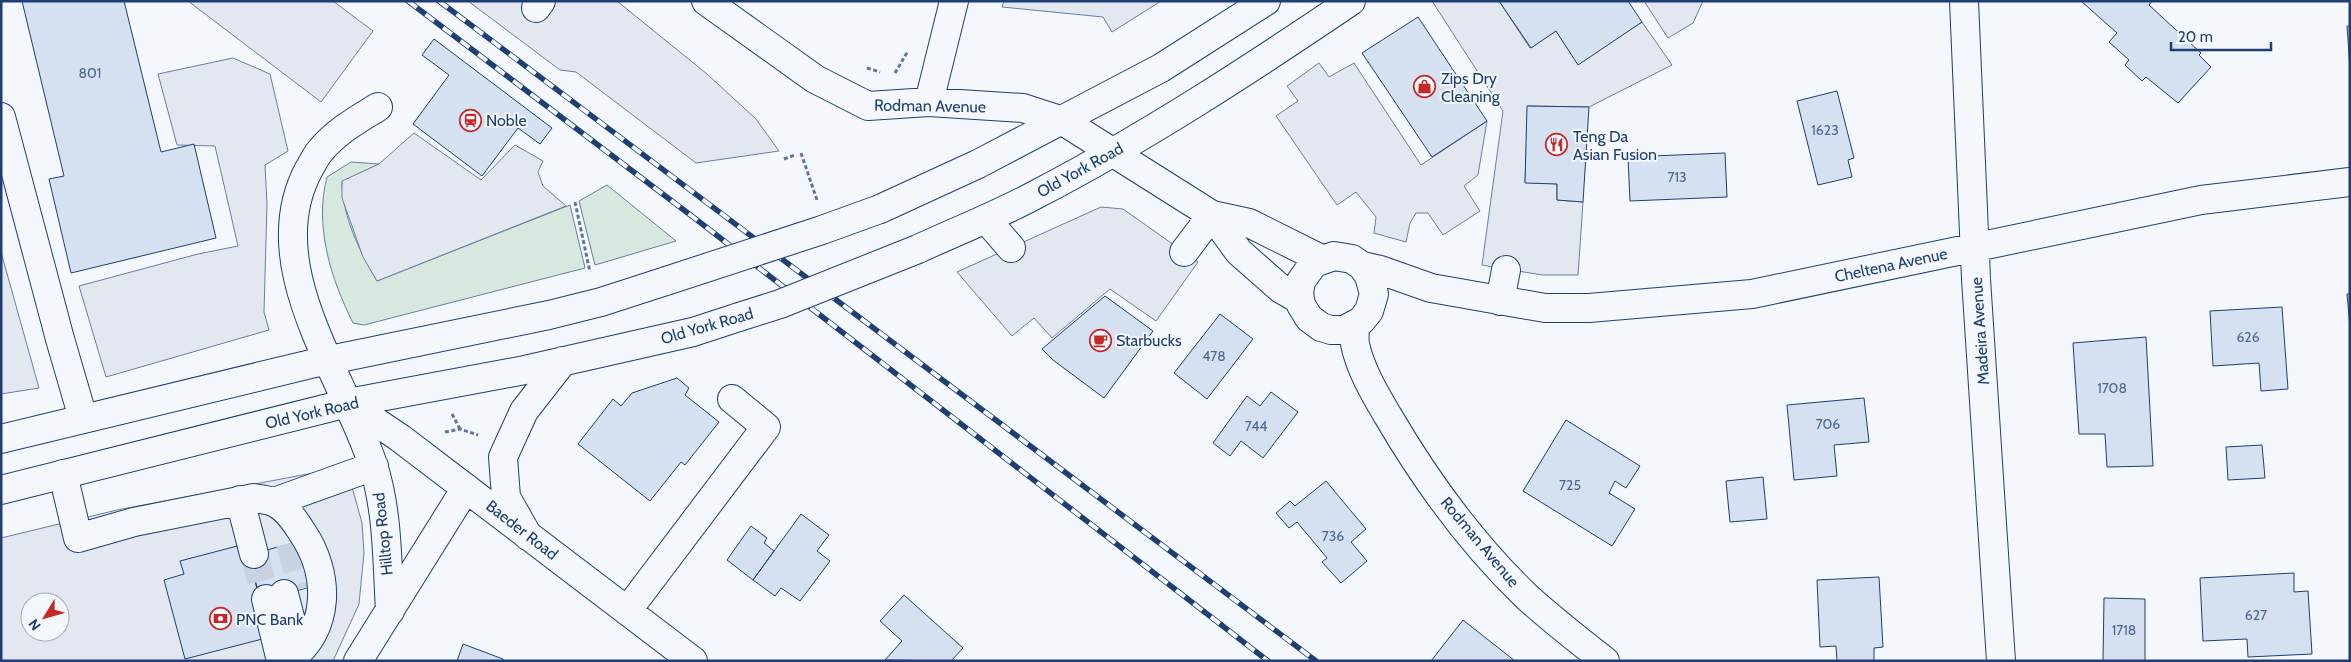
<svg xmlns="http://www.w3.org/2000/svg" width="2351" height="662" viewBox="0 0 2351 662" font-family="Cabin,sans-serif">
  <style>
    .green { fill: #d7e8df; stroke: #687fa3 }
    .parking { fill: #e3e8f0; stroke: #687fa3; fill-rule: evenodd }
    .building { fill: #d5e0f0; stroke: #1d3f73 }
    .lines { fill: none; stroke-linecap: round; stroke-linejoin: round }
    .minor-tunnel { stroke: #c9d2e0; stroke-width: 28; stroke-dasharray: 28 14; stroke-linecap: butt }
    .minor-casing { stroke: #1d3f73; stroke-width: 30 }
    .highway-casing { stroke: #1d3f73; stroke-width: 30 }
    .path { stroke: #5e769c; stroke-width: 3; stroke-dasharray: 4 2.5; stroke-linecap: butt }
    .minor { stroke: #f4f7fb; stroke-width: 28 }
    .highway { stroke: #f4f7fb; stroke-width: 28 }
    .rail-casing { stroke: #1d3f73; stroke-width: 5.5 }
    .rail { stroke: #f4f7fb; stroke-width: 4; stroke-dasharray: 11; stroke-linecap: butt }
    .highway-bridge-casing { stroke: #1d3f73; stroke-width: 30; stroke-linecap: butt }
    .highway-bridge { stroke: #f4f7fb; stroke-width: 28 }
    .labels { text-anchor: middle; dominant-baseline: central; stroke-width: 4; stroke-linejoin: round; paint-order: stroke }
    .number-label { font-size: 14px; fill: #4b6792 }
    .poi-label { font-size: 16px; fill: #1d3f73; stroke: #f4f7fb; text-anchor: start }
    .street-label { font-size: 16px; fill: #1d3f73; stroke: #f4f7fb }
  </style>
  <rect width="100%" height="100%" fill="#f4f7fb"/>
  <path class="green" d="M351 162 379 164 342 182C342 216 360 252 377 281L570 205 585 268 364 325 353 323C331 279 314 226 327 177Z
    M607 185 676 241 595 265 579 201Z"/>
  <path class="parking" d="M188 1H333L373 31 321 102Z
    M468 1H617L707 74 756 119 779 151 696 163 576 72 560 70Z
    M1004 1H1161L1112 32 1103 17 1002 7Z
    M1432 1H1499L1530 48 1556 31 1578 64 1642 22 1672 65 1589 107 1528 106 1525 182 1557 184V200L1583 202 1578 275H1542L1482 265 1503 111Z
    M1644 1H1703L1693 23 1668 38Z
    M233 58 270 74 288 151 265 165 267 204 264 312 269 330 106 377 79 286 198 254 238 246 215 146 177 145 158 74Z
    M1319 63 1329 77 1354 63 1421 165 1487 121 1478 175 1464 186 1480 211 1443 235 1428 213H1416L1410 223 1406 242 1374 233 1376 217 1356 192 1337 205 1276 116 1298 101 1287 86Z
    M414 133 481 180 515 145 543 161 538 172 543 186 566 206 377 281 363 257 342 198V181L379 164Z
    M1101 207 1123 209 1198 262 1156 321 1110 289 1052 338 1034 318 1012 336 957 272Z
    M1 252 39 388 1 394Z
    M329 470 352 487 362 523 364 553 359 604 333 661H1V538L117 510ZM30 602H60V632H30Z"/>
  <path class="building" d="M22 1H124L161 152 194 144 216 238 71 273 49 179 64 176Z
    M1499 1H1628L1642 22 1578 65 1556 31 1531 48Z
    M2081 1H2152L2149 5 2201 53 2199 55 2211 67 2178 103 2146 77 2142 81 2125 65 2129 60 2109 42 2117 33Z
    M1418 17 1487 121 1432 157 1362 53Z
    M2347 26H2350V69Z
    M434 39 552 128 540 144 518 128 482 176 413 124 449 75 422 55Z
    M1837 91 1854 158 1848 160 1852 177 1818 185 1797 101Z
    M1527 106 1589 107 1583 202 1557 200V184L1525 183Z
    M1725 153 1727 197 1630 201 1628 157Z
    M2347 294H2350V328Z
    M1105 296 1153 331 1104 398 1053 360 1042 349Z
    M2282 307 2288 389 2261 391 2259 363 2213 366 2210 311Z
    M1220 314 1253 339 1207 399 1174 373Z
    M2146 337 2153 466 2107 467 2105 434H2079L2073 343Z
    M677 378 689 388 685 395 719 422 685 465 681 462 650 501 578 444 613 399 621 406 632 393Z
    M1271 392 1298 412 1263 458 1241 441 1230 456 1213 443 1247 396 1260 406Z
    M1864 398 1869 442 1834 445 1837 476 1794 480 1787 405Z
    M1566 420 1640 466 1626 488 1615 481 1609 493 1635 509 1612 546 1523 491Z
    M2262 445 2265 478 2228 480 2226 447Z
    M1763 477 1767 519 1730 522 1726 481Z
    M1326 481 1366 529 1351 542 1367 561 1341 583 1322 562 1327 558 1297 522 1289 528 1276 513 1290 501 1295 506Z
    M801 514 829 535 817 551 830 561 800 601 781 588 775 596 753 580Z
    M751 526 767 538 764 543 774 551 753 580 727 560Z
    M297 542 310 587 261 601 248 555Z
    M245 544 270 637 185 659 164 580 184 574 180 561Z
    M2294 573V592L2308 591 2312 654 2248 657 2247 639 2203 641 2200 578Z
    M1879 577 1883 647 1874 648V661H1837L1836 646 1820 647 1817 580Z
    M904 595 963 648 951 661 885 660 902 641 880 621Z
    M2104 598 2145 599V661H2103Z
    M1463 620 1515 661H1431Z
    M463 644 503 659V661H457Z"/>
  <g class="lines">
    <path class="minor-tunnel" d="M290 543 302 589
      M254 554 266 599"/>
    <defs>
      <path id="minor" d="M706 1 815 79 868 106 929 102 1023 108 1063 121 1212 215 1249 223 1321 259
        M1964 1 1976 279 2001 661
        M536 8 541 1
        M929 102 954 1
        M378 107C357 120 337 131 321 150 316 155 313 163 309 169 257 265 344 375 373 465 388 511 387 562 390 611
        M1 117 60 339 83 418
        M1212 215 1239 252 1281 289 1300 300
        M986 219 1011 248
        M1184 252 1212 215
        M1362 266 1369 276 1374 294 1369 311 1361 321 1344 330H1331L1321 327 1309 318 1301 305 1299 293 1301 281 1314 263 1334 256 1352 259 1362 266 1380 270 1431 288 1545 308H1589L1752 294 2201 200 2350 182
        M1500 301 1506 270
        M1355 325C1355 331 1354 338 1355 344 1360 369 1375 394 1388 416 1426 481 1472 544 1526 596 1551 619 1578 640 1605 661
        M348 403 400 438 693 661
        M63 474 78 538 134 522 254 498C260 499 268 500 273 502 286 507 295 521 302 532 330 573 332 631 287 661
        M240 500 254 554
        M274 502 374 466
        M284 594 299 652
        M266 599 281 661
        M627 611 766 427 732 399
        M358 661 466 488"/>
      <path id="highway" d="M880 209 978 164 1161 68 1266 1
        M918 249C957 231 998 215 1035 195 1145 138 1249 70 1351 1
        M1 439 315 363 549 315 601 302 666 281
        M1 490 348 403 525 370 693 332 739 317
        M528 536 506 497 503 457 524 411 563 361"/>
    </defs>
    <use href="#minor" class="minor-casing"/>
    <use href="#highway" class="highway-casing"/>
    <path class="path" d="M867 68 880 72
      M895 73 908 51
      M801 153 817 200
      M784 159 795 155
      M575 202 590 272
      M452 414 460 429
      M445 432 460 429 478 435"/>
    <use href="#minor" class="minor"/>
    <use href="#highway" class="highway"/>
    <defs>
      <path id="rail" d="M408 1 697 220 1268 661
        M439 1 1316 661"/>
    </defs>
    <use href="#rail" class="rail-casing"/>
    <use href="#rail" class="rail"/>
    <defs>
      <path id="highway-bridge" d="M666 281 822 230 880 209
        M739 317 780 304 918 249"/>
    </defs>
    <use href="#highway-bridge" class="highway-bridge-casing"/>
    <use href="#highway-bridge" class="highway-bridge"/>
  </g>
  <defs>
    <symbol id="shop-ring" viewBox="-11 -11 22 22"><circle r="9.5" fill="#f4f7fb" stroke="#c62828" stroke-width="1.5"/><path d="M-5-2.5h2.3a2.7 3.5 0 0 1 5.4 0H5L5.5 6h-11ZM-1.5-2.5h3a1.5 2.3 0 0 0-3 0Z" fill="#c62828"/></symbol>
    <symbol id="station-ring" viewBox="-11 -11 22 22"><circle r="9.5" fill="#f4f7fb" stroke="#c62828" stroke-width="1.5"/><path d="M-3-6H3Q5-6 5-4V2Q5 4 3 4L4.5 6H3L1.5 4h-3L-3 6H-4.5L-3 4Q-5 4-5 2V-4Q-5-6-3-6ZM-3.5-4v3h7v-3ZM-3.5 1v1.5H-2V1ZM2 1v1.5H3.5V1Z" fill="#c62828"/></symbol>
    <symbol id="restaurant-ring" viewBox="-11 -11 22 22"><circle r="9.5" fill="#f4f7fb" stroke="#c62828" stroke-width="1.5"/><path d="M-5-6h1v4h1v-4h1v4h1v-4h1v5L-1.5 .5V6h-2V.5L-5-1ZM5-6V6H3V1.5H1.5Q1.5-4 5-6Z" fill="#c62828"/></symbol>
    <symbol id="cafe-ring" viewBox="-11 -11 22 22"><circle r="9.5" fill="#f4f7fb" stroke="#c62828" stroke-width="1.5"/><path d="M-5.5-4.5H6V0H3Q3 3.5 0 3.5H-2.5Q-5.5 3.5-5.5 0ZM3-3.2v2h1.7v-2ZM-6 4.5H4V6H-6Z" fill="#c62828"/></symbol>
    <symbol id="bank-ring" viewBox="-11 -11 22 22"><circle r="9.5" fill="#f4f7fb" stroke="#c62828" stroke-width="1.5"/><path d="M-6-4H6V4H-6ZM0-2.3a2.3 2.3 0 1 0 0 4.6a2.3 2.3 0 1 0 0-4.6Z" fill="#c62828"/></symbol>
  </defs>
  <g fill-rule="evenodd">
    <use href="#shop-ring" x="1412" y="74" width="25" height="25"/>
    <use href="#station-ring" x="458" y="108" width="25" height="25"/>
    <use href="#restaurant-ring" x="1544" y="132" width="25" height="25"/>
    <use href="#cafe-ring" x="1088" y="328" width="25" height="25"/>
    <use href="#bank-ring" x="208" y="606" width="25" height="25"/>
  </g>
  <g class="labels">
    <g class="number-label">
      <text x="90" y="73">801</text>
      <text x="1825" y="130">1623</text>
      <text x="1677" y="177">713</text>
      <text x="2248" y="337">626</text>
      <text x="1214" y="356">478</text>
      <text x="2112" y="388">1708</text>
      <text x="1828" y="424">706</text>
      <text x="1256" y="426">744</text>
      <text x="1570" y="485">725</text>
      <text x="1333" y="536">736</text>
      <text x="2256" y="615">627</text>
      <text x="2124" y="630">1718</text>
    </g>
    <g class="poi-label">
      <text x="1441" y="78">Zips Dry<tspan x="1441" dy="18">Cleaning</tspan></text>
      <text x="486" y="120">Noble</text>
      <text x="1573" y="136">Teng Da<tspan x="1573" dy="18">Asian Fusion</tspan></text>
      <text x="1116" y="340">Starbucks</text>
      <text x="236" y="619">PNC Bank</text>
    </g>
    <g class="street-label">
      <text transform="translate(930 106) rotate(1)">Rodman Avenue</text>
      <text transform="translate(1080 170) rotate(-29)">Old York Road</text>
      <text transform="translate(1891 265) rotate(-12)">Cheltena Avenue</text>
      <text transform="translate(707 326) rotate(-16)">Old York Road</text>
      <text transform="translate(1980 331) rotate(-94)">Madeira Avenue</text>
      <text transform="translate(312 413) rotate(-13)">Old York Road</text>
      <text transform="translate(522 530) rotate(38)">Baeder Road</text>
      <text transform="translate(383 534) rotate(-96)">Hilltop Road</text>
      <text transform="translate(1480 542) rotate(50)">Rodman Avenue</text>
    </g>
  </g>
  <rect width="2351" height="662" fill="none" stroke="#1d3f73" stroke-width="5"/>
  <g transform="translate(45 617) rotate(233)"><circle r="24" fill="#f4f7fb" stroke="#9eadc5"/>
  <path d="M0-4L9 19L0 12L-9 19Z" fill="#c62828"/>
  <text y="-8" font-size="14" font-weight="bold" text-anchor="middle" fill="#1d3f73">N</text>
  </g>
  <path d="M2171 42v8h100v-8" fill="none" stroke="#1d3f73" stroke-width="2.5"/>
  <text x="2178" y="42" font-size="15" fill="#1d3f73" stroke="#f4f7fb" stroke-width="4" paint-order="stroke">20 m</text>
</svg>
